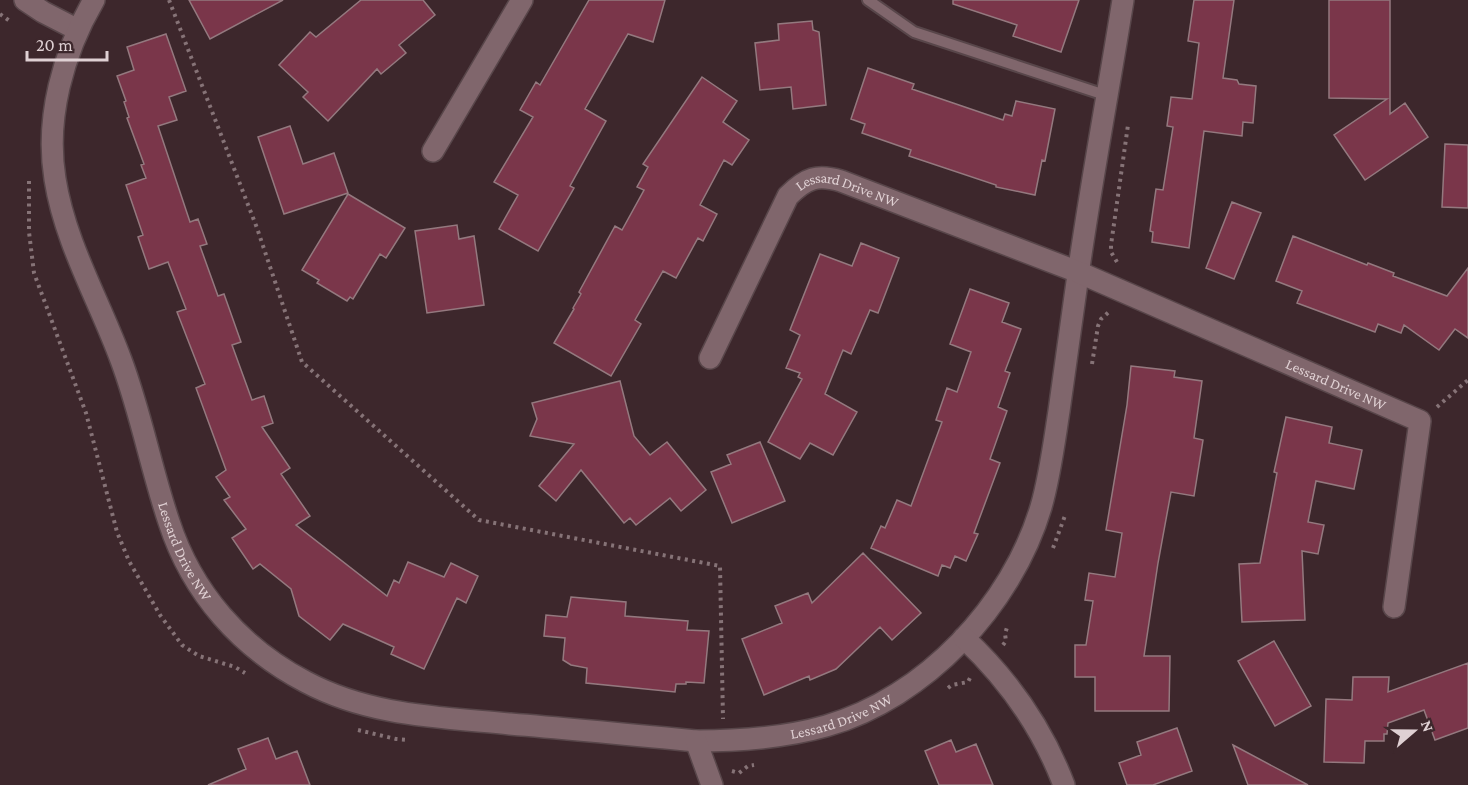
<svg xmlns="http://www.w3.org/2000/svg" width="1468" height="785" viewBox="0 0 1468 785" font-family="'Crimson Pro',serif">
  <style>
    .building { fill: #7a364a; stroke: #94797f; stroke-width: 1.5 }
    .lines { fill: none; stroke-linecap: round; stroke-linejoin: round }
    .lane-casing { stroke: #58464a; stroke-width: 14 }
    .street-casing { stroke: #58464a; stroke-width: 24 }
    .path { stroke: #867377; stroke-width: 4; stroke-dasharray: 3 4.5; stroke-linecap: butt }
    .lane { stroke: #80666c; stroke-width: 10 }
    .street { stroke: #80666c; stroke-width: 21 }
    .labels { text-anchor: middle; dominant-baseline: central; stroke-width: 6; stroke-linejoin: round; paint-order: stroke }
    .street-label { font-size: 15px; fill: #dfd0d3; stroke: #3d272c }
  </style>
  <rect width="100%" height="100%" fill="#3d272c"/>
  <path class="building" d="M189 0H283L210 39Z
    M361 0H423L435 15 399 45 406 53 381 74 377 69 328 121 303 97 308 92 279 65 310 32 316 37Z
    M589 0H665L653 42 628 34 585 109 606 121 570 186 574 188 538 251 499 229 518 195 494 182 533 117 520 110 536 82 540 85Z
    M953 0H1079L1061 52 1013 36 1017 25 953 4Z
    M1194 0H1234L1223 78 1237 80 1239 84 1256 86 1253 123 1243 122 1242 136 1204 131 1189 248 1152 242 1153 232 1150 231 1156 189 1163 190 1173 127 1167 126 1171 97 1192 99 1199 43 1188 41Z
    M1329 0H1390V114L1405 103 1428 137 1365 180 1334 135 1387 99 1329 98Z
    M812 21 813 30 819 32 826 105 793 109 791 87 760 90 755 43 779 40 778 24Z
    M166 34 186 91 169 97 177 120 158 126 190 222 198 219 207 244 200 246 218 296 224 294 241 342 232 345 252 400 264 396 273 423 262 427 290 468 281 474 310 516 296 525 387 596 394 580 399 583 408 562 444 577 451 563 478 576 466 603 457 598 424 669 391 654 394 647 343 624 330 640 299 616 291 589 260 564 253 569 232 538 246 529 224 500 230 497 216 477 226 470 196 388 205 384 177 312 186 309 168 262 149 269 138 237 143 235 126 185 146 178 141 165 144 164 127 118 129 117 124 102 126 101 117 76 134 70 127 47Z
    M868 68 914 84 912 89 1003 120 1005 114 1012 116 1016 101 1055 109 1045 161 1042 160 1035 195 996 187V185L909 156 911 150 862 133 865 124 851 119Z
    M702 77 737 101 723 122 749 140 732 165 724 160 700 205 717 214 703 241 698 238 676 278 663 271 635 320 641 324 611 376 554 343 574 309 573 308 581 294 579 292 615 226 622 230 644 190 637 187 648 167 643 164Z
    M290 126 303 164 334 153 348 193 284 214 258 137Z
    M1445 144 1468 145V208L1442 207Z
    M348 194 405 228 386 258 380 254 353 299 350 297 347 301 317 283 319 280 302 270Z
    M1232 202 1261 213 1234 279 1206 268Z
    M457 225 459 239 474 236 484 305 427 313 415 231Z
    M1293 236 1367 265 1368 263 1394 273 1393 276 1447 296 1468 268V338L1455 329 1439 350 1404 325 1401 333 1378 324 1375 332 1297 303 1302 291 1276 281Z
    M861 243 899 258 878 313 870 310 851 354 843 350 825 394 857 412 833 455 810 443 800 459 768 442 802 379 798 377 800 373 786 368 800 335 790 330 820 254 852 266Z
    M970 289 1009 303 1002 322 1021 329 1005 371 1010 373 998 407 1007 411 990 459 1000 463 974 533 978 534 966 561 955 556 950 568 942 565 938 576 871 548 881 526 885 528 897 500 911 506 942 422 936 420 947 388 957 392 971 352 950 344Z
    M1131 366 1175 371 1174 377 1202 381 1194 438 1203 440 1194 496 1171 492 1158 563 1144 656H1170L1169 711H1095V677H1075V645H1086L1093 601 1085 600 1089 573 1115 577 1122 533 1106 530 1127 405Z
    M620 381 634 436 650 455 667 442 706 490 681 511 670 498 636 525 630 518 624 523 581 470 556 501 539 486 574 444 530 436 537 419 532 403Z
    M1286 417 1332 427 1329 443 1362 450 1354 489 1316 481 1308 522 1324 525 1318 554 1302 551 1305 620 1242 622 1239 564 1260 563 1277 473 1274 472Z
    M760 442 785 501 732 523 711 472 731 464 727 455Z
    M863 553 921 613 892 640 880 627 836 669 810 680 809 676 764 695 742 639 782 623 775 606 808 593 812 603Z
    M571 597 626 602 625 616 688 621 687 630 709 631 704 683 686 682V684H676L675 692 586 683 587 668 571 665 563 660 565 638 544 636 546 615 567 617Z
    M1274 641 1311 706 1275 726 1238 661Z
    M1468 663V728L1435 740 1424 710 1388 723 1387 734H1384V741H1365L1364 763 1324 762 1326 699 1352 700 1353 677H1389L1388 692Z
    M1177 728 1192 771 1153 785H1127L1119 763 1141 755 1137 742Z
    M268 738 276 759 297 751 310 785H208L246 769 238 749Z
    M951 740 956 752 976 744 993 785H939L925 751Z
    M1233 745 1308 785H1248Z"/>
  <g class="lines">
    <defs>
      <path id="lane" d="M868 0 914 32 1108 96"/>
      <g id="street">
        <path d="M25 0 43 12 78 30"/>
        <path id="s1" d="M94 0C63 53 45 118 55 179 65 243 99 300 121 360 141 413 151 469 169 522 192 593 241 648 306 682 370 716 439 717 510 724 572 729 634 735 696 741 740 741 784 738 826 726 925 698 1012 605 1041 507 1050 476 1054 443 1059 411 1065 368 1071 325 1077 282 1090 188 1108 94 1123 0"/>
        <path d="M433 151 522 0"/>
        <path id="s2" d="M710 358 788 196C806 178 817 174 841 181L1078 272 1420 421 1394 607"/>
        <path d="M964 638C1009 680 1042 727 1064 785"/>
        <path d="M696 741 712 785"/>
      </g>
    </defs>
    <use href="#lane" class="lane-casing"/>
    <use href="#street" class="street-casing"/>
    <path class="path" d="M169 0 257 228 302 362 479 520 720 566 723 719
      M0 14 11 22
      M29 181V232L34 273 86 413 117 532 129 561 160 615 182 645 199 656 235 667 245 673
      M1117 262 1111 252V245L1128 125
      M1092 364 1098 326 1101 319 1110 311
      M1437 407 1468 380
      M1053 548 1066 513
      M1003 645 1006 641 1005 634 1008 624
      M948 688 952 685 968 682 970 678
      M358 730 396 739 409 740
      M732 771 739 773 748 766 754 765"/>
    <use href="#lane" class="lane"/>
    <use href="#street" class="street"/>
  </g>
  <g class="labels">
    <g class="street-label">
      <text stroke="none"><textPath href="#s2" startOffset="246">Lessard Drive NW</textPath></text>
      <text stroke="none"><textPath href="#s2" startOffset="774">Lessard Drive NW</textPath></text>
      <text stroke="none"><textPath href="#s1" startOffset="582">Lessard Drive NW</textPath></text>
      <text stroke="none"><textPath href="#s1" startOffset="1310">Lessard Drive NW</textPath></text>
    </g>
  </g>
  <g transform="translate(1414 731) rotate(70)" stroke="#3d272c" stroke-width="4.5" paint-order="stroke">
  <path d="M0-4.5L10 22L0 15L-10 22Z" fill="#dfd0d3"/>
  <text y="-9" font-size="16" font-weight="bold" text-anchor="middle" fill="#dfd0d3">N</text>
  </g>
  <path d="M27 51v9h80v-9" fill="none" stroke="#dfd0d3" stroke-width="3"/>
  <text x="36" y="51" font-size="18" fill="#dfd0d3" stroke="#3d272c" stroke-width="4.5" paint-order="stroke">20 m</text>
</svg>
